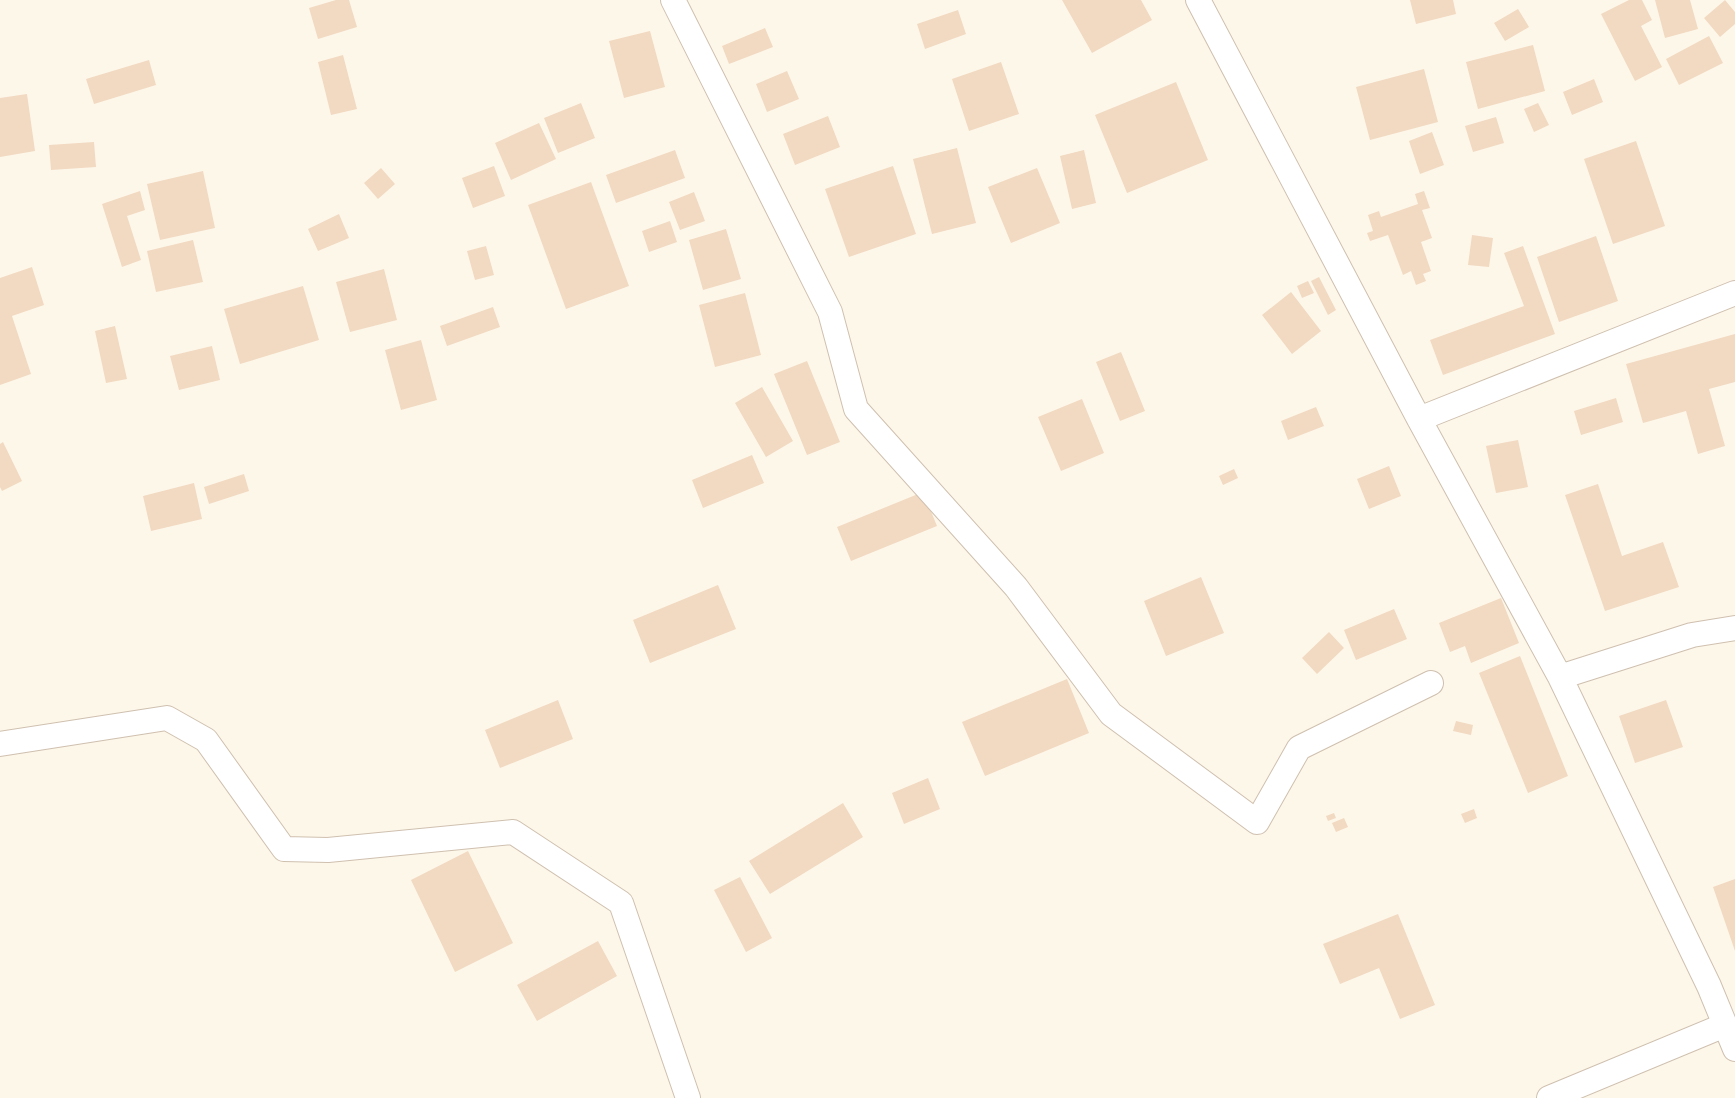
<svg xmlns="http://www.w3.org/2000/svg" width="1735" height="1098" viewBox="0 0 1735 1098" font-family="Raleway,sans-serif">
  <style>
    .building { fill: #f2d9c1 }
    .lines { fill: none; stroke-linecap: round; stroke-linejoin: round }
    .minor-casing { stroke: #cfc0af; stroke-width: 26 }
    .minor { stroke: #fff; stroke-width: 24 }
  </style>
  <rect width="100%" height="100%" fill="#fdf7ea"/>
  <path class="building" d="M336 0H349L357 27 318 39 309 8Z
    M1062 0H1141L1152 20 1092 53Z
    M1410 0H1453L1456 14 1416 24Z
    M1629 0H1642L1652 20 1641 26 1662 67 1635 81 1601 14Z
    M1655 0H1690L1698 29 1665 38Z
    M1725 0 1735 12V24L1720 37 1704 18Z
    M1518 9 1529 27 1505 41 1494 23Z
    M958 10 966 34 925 49 917 24Z
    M765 28 773 47 729 64 722 46Z
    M650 31 665 87 624 98 609 41Z
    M1709 36 1723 63 1679 85 1666 59Z
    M1533 45 1545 91 1478 109 1466 62Z
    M343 55 357 109 331 115 318 62Z
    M149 60 156 85 94 104 86 79Z
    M1001 62 1019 114 969 131 952 79Z
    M1424 69 1438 122 1370 140 1356 87Z
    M787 71 799 99 767 112 756 84Z
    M1594 79 1603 102 1572 115 1563 92Z
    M1176 82 1208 160 1127 193 1095 115Z
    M27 94 35 151 0 157V98Z
    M581 103 595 138 558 153 544 118Z
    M1538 103 1549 125 1534 132 1524 109Z
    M828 116 840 147 795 165 783 134Z
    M1496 117 1504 143 1473 152 1465 126Z
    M539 123 556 159 511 180 495 143Z
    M1432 132 1444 165 1420 174 1409 141Z
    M1636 141 1665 226 1613 244 1584 159Z
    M94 142 96 167 51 170 49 145Z
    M957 148 976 223 932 234 913 159Z
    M675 150 685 178 616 203 606 175Z
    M1084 150 1096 203 1072 209 1060 156Z
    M494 166 505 196 473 208 462 178Z
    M893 166 916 234 849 257 825 189Z
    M381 168 395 184 378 199 364 183Z
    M1037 168 1060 223 1011 243 988 187Z
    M203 171 215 228 160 240 147 184Z
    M591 182 629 286 566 309 528 205Z
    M140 191 145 210 127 216 141 260 122 267 102 204Z
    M1424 191 1430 208 1422 210 1432 238 1421 242 1431 271 1423 274 1426 281 1416 285 1411 271 1403 275 1388 235 1370 241 1367 233 1373 231 1368 215 1379 211 1381 217 1418 204 1415 194Z
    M694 192 705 221 680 230 669 202Z
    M339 214 349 238 318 251 308 229Z
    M670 221 677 242 649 252 642 231Z
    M726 229 741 279 703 290 689 240Z
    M1472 235 1493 238 1489 267 1468 265Z
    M1596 236 1618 301 1559 322 1537 257Z
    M193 240 203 282 156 292 147 251Z
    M486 246 494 275 475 280 467 251Z
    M1523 246 1555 334 1443 375 1430 340 1524 306 1504 253Z
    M32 267 44 305 12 316 31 374 0 385V278Z
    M384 269 397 320 350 332 336 282Z
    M1319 277 1336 310 1328 315 1311 281Z
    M1308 281 1314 293 1302 298 1297 286Z
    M303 286 319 340 240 364 224 309Z
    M1291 292 1321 331 1292 354 1262 315Z
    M745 293 761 355 715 367 699 305Z
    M493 307 500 327 447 346 440 326Z
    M115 326 127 379 106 383 95 331Z
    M1735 334V382L1709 389 1725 446 1698 454 1686 411 1643 423 1626 364Z
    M421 340 437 400 401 410 385 350Z
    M212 346 220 380 179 390 170 356Z
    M1121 352 1145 411 1120 421 1096 362Z
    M807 361 840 442 807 455 774 374Z
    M762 387 793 441 766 457 735 403Z
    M1616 398 1623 422 1581 435 1574 411Z
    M1082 399 1104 453 1061 471 1038 417Z
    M1316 407 1324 426 1288 440 1281 421Z
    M1518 440 1528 487 1496 493 1486 446Z
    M3 442 22 481 2 491 0 487V444Z
    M752 455 764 483 703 508 692 480Z
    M1389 466 1401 496 1369 509 1357 479Z
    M1234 469 1238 478 1223 485 1219 476Z
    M244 474 249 491 209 504 204 487Z
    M194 483 202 519 151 531 143 496Z
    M1598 484 1622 556 1663 542 1679 587 1605 611 1565 495Z
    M923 492 937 526 851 561 837 527Z
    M1201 577 1224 633 1166 656 1144 601Z
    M718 585 736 629 650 663 633 620Z
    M1501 598 1519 643 1471 663 1465 646 1450 652 1439 623Z
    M1394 609 1407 639 1356 660 1344 630Z
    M1329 632 1344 648 1317 674 1302 658Z
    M1520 656 1568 776 1528 793 1479 673Z
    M1067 679 1089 733 985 776 962 722Z
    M558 700 573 739 500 768 485 730Z
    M1666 700 1683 747 1635 763 1619 716Z
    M1456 721 1473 725 1471 735 1453 731Z
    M928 778 940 809 904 824 892 793Z
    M843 803 863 837 770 894 749 861Z
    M1474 809 1477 818 1465 823 1461 814Z
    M1334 813 1336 818 1328 821 1326 816Z
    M1344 818 1348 827 1336 832 1332 823Z
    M468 851 513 943 455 972 411 880Z
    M740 877 772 938 746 952 714 890Z
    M1735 879V951L1713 887Z
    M1398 914 1435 1005 1400 1019 1379 968 1340 984 1323 944Z
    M598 941 617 976 537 1021 517 985Z"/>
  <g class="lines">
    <defs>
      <path id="minor" d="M673 0 830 312 856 409 1016 587 1111 714 1257 822 1299 748 1431 683
        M1198 0 1419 419 1560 677 1709 986 1735 1049
        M1419 419 1735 293
        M1560 677 1692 635 1735 628
        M0 744 167 718 206 740 284 849 328 850 513 832 621 903 688 1098
        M1549 1098 1725 1025"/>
    </defs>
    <use href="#minor" class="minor-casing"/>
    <use href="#minor" class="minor"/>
  </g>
</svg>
